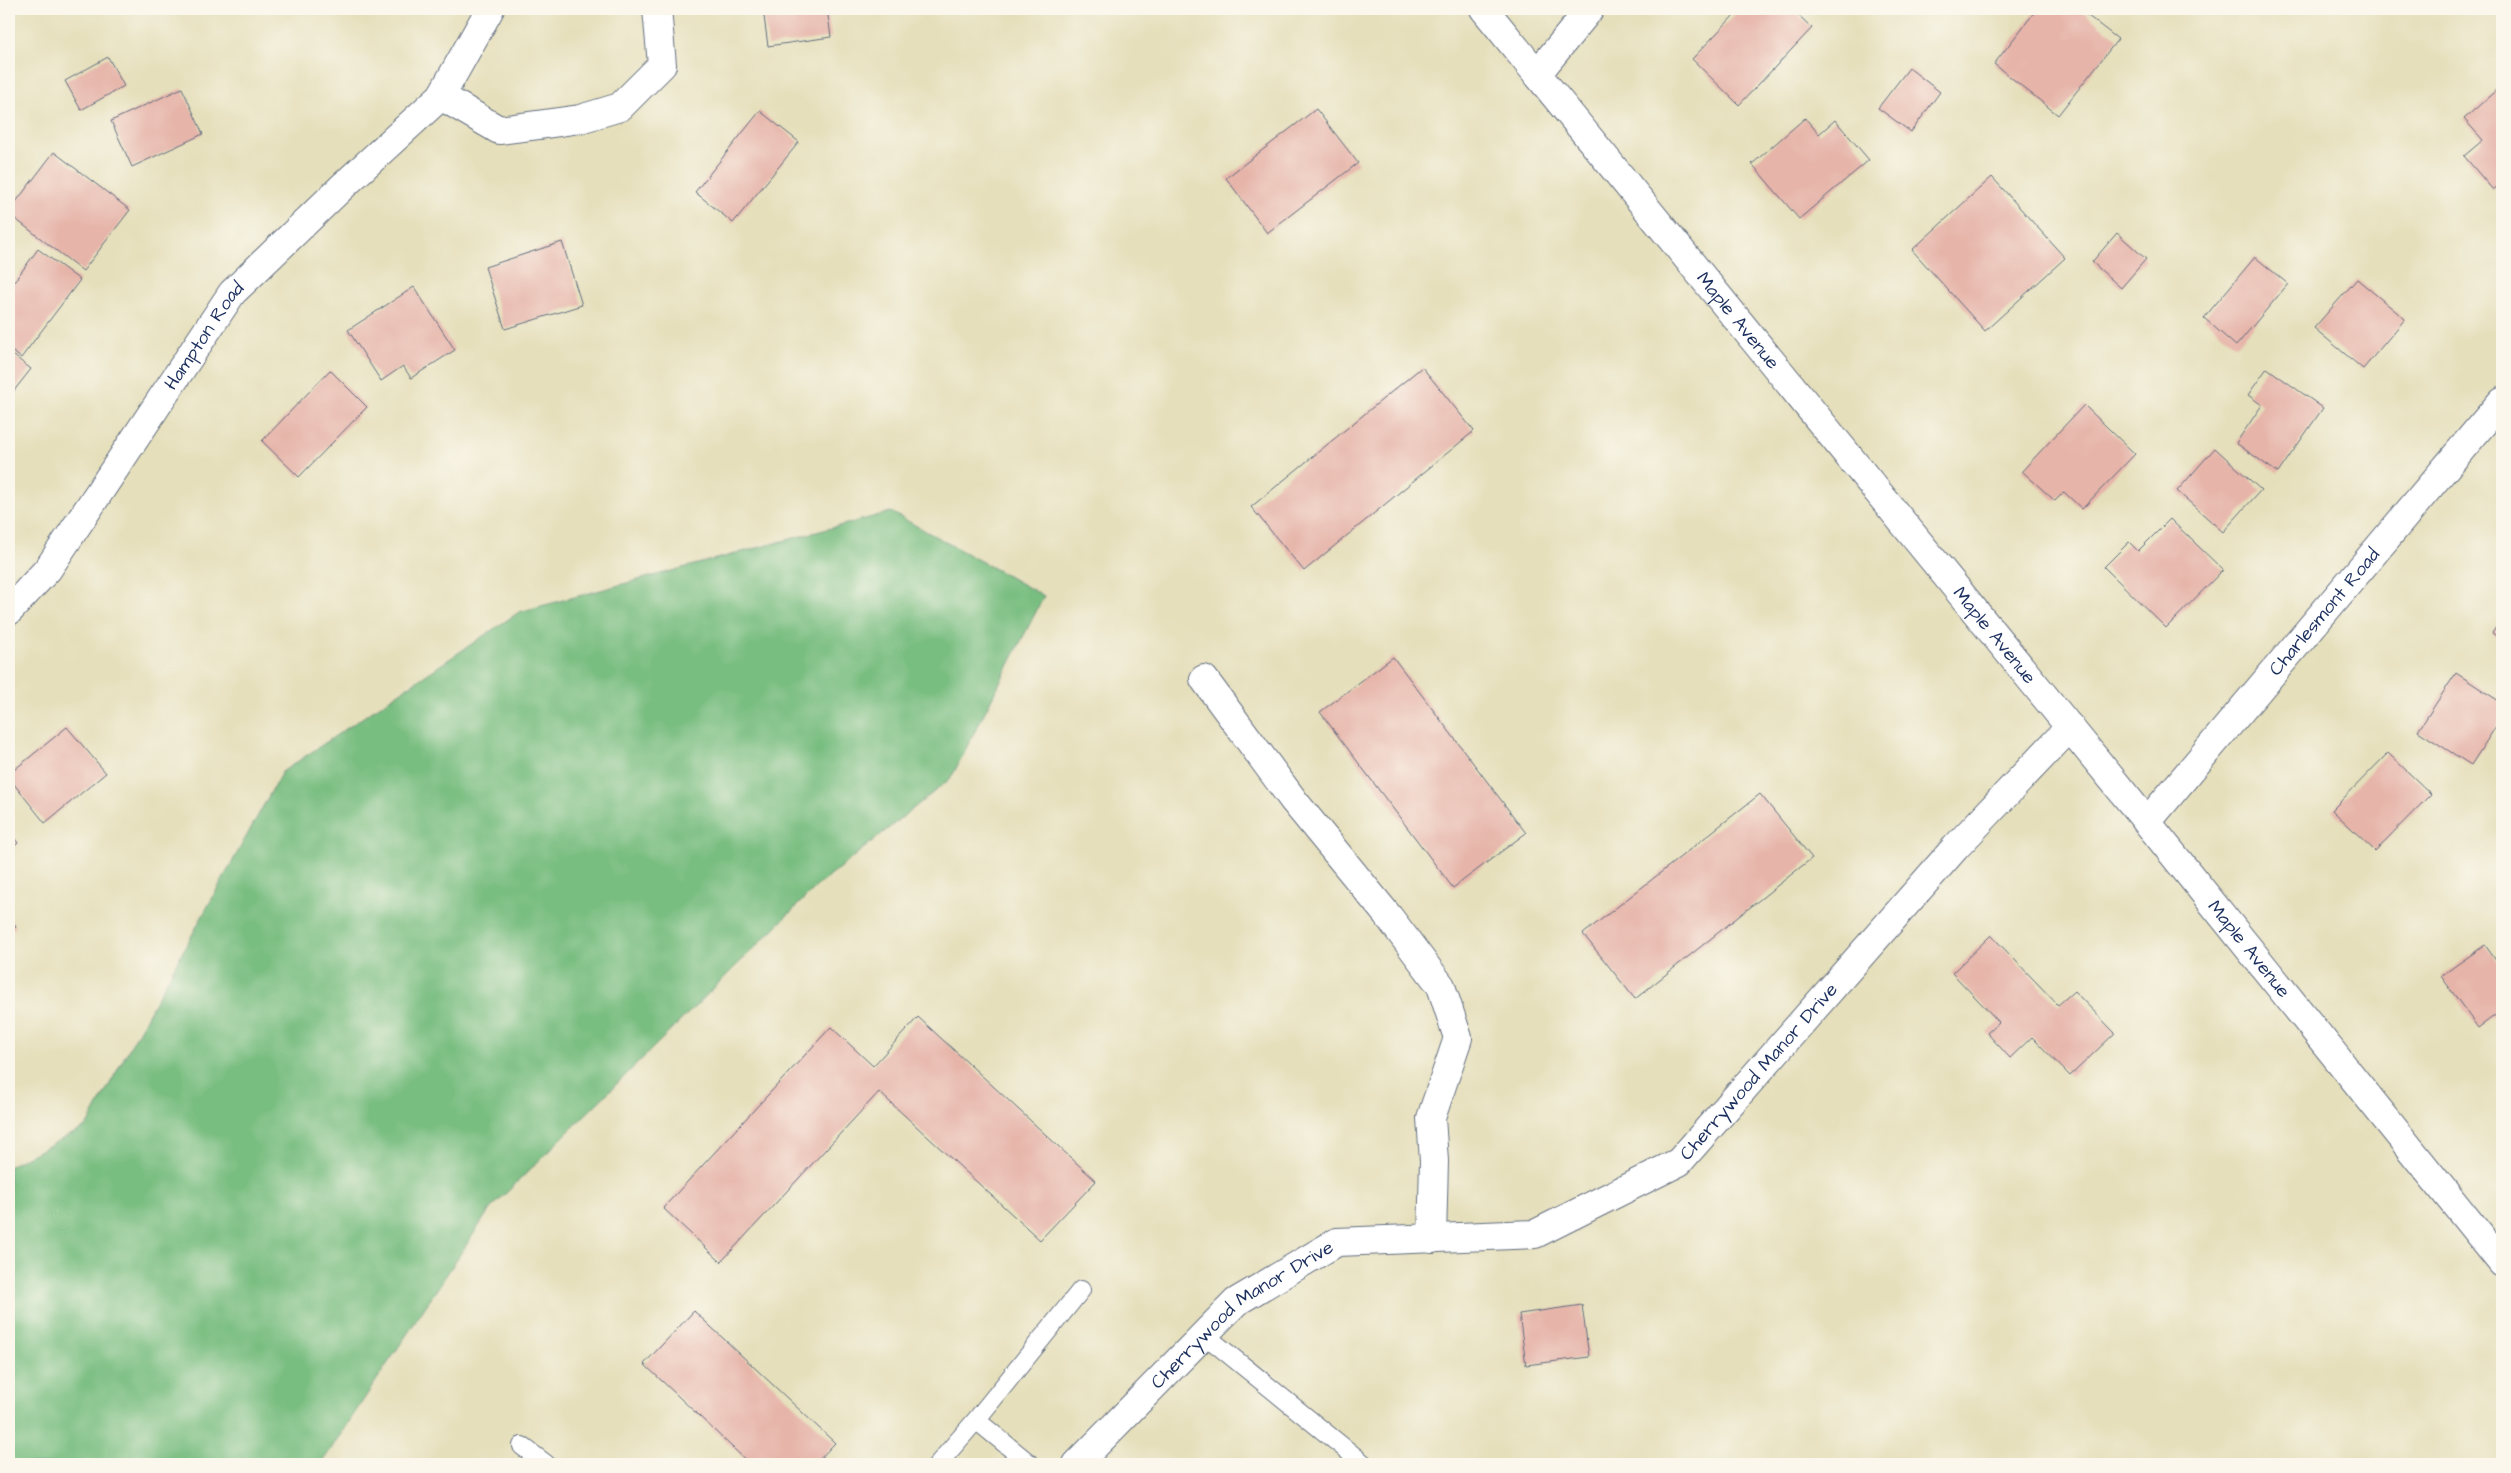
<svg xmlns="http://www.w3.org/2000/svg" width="2511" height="1473" viewBox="0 0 2511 1473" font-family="'Architects Daughter',sans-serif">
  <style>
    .forest { fill: #79be81; stroke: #4a7670 }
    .building { fill: #e6b4a9 }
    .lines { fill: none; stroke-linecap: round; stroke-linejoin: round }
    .lane-casing { stroke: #626d7f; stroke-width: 20 }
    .street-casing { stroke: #626d7f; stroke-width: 30 }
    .secondary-casing { stroke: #626d7f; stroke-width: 30 }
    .lane { stroke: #fff; stroke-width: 18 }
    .street { stroke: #fff; stroke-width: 28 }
    .secondary { stroke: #fff; stroke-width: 28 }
    .labels { text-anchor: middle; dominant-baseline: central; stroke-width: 4; stroke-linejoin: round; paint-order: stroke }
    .street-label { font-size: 19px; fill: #1b2f5e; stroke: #fbf7ec }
  </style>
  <rect width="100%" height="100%" fill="#fbf7ec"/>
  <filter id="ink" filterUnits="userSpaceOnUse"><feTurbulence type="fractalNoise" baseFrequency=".02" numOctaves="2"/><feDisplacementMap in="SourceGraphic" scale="10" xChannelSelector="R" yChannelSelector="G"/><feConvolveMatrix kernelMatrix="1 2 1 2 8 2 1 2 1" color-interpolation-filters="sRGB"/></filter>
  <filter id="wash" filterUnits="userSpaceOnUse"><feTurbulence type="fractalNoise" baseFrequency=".0096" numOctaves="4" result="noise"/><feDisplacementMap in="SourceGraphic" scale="20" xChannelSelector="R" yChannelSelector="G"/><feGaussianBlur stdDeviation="1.12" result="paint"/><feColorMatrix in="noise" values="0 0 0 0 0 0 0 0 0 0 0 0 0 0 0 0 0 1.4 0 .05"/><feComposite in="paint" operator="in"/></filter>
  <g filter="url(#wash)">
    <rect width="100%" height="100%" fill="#e5dfbb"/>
    <path class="forest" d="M891 512 1044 596 951 778 817 886 490 1209 321 1464H9V1166L86 1127 282 772 519 612Z"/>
    <g id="blocks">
      <path class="building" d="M763 9H827L831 37 768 46Z
        M1740 9H1792L1812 28 1739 105 1692 59Z
        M2037 9H2079L2118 39 2058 115 1994 64Z
        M108 57 124 86 81 110 65 81Z
        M1909 68 1940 92 1911 132 1878 108Z
        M2502 85V183L2493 190 2464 156 2483 140 2464 119Z
        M182 88 203 134 132 167 111 121Z
        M1316 109 1358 163 1267 233 1226 178Z
        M760 111 799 142 733 223 695 192Z
        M1805 118 1819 134 1835 120 1869 160 1799 219 1752 164Z
        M54 152 130 210 83 271 9 214V211Z
        M1992 177 2065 258 1985 331 1912 250Z
        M2117 233 2146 259 2121 288 2092 262Z
        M562 242 582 305 505 329 485 267Z
        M38 249 80 280 21 358 9 349V289Z
        M2255 257 2288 284 2236 346 2204 318Z
        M2357 279 2405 319 2363 369 2314 328Z
        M414 287 455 350 411 378 403 366 381 381 348 330Z
        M9 352 31 369 9 397Z
        M1422 367 1474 431 1304 571 1251 507Z
        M2267 368 2323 408 2278 473 2236 443 2262 405 2248 395Z
        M330 370 367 407 299 477 262 441Z
        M2084 405 2135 454 2082 509 2064 492 2055 501 2022 471Z
        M2215 448 2261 490 2223 532 2177 491Z
        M2170 519 2223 570 2166 628 2104 567 2129 542 2138 551Z
        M2502 619V640L2492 633Z
        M1393 657 1526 833 1453 888 1320 712Z
        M2456 673 2502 703V717L2471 765 2418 731Z
        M67 727 106 773 45 823 9 778V774Z
        M2388 753 2431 794 2375 851 2332 810Z
        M1760 794 1812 858 1635 999 1583 934Z
        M9 831 18 843 9 851Z
        M9 917 16 927 9 932Z
        M1991 935 2058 1005 2074 991 2115 1033 2070 1076 2032 1037 2010 1058 1987 1033 1999 1022 1952 973Z
        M2485 945 2502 969V1010L2478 1028 2441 976Z
        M918 1017 1096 1181 1040 1240 879 1092 721 1262 663 1208 831 1027 873 1066Z
        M1582 1305 1589 1357 1526 1365 1519 1314Z
        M694 1311 835 1443 815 1464H750L644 1364Z"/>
    </g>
  </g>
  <g filter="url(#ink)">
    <use href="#blocks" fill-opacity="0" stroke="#626d7f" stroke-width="1"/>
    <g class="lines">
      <defs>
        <path id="lane" d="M1205 1335 1364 1464
          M522 1446 546 1464
          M938 1464 976 1420
          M1030 1464 976 1420 1081 1290"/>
        <g id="street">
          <path d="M1537 74 1590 9"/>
          <path d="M441 96 499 130 538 125 580 119 620 107 662 65 657 9"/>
          <path id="s1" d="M9 611 48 569 232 293 342 187 441 96 490 9"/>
          <path d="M1204 679 1294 801 1389 917 1441 986 1458 1038 1431 1118 1434 1161 1432 1239"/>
          <path id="s2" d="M2147 822 2502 401"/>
          <path id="s3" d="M1077 1464 1236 1302 1337 1242 1535 1234 1679 1162 1955 848 2070 727"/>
        </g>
        <g id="secondary">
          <path id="s4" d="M1484 9 2147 822 2502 1263"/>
        </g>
      </defs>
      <use href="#lane" class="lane-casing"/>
      <use href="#street" class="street-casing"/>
      <use href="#secondary" class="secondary-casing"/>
      <use href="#lane" class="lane"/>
      <use href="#street" class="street"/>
      <use href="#secondary" class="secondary"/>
    </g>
  </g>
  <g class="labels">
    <g class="street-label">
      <text stroke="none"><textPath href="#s4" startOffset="402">Maple Avenue</textPath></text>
      <text stroke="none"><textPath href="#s1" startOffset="338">Hampton Road</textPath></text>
      <text stroke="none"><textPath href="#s2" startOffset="275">Charlesmont Road</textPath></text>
      <text stroke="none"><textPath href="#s4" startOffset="808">Maple Avenue</textPath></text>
      <text stroke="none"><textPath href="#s4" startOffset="1212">Maple Avenue</textPath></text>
      <text stroke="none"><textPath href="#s3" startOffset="824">Cherrywood Manor Drive</textPath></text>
      <text stroke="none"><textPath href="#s3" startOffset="224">Cherrywood Manor Drive</textPath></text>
    </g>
  </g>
  <rect width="2511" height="1473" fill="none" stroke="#fbf7ec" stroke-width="30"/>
</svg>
